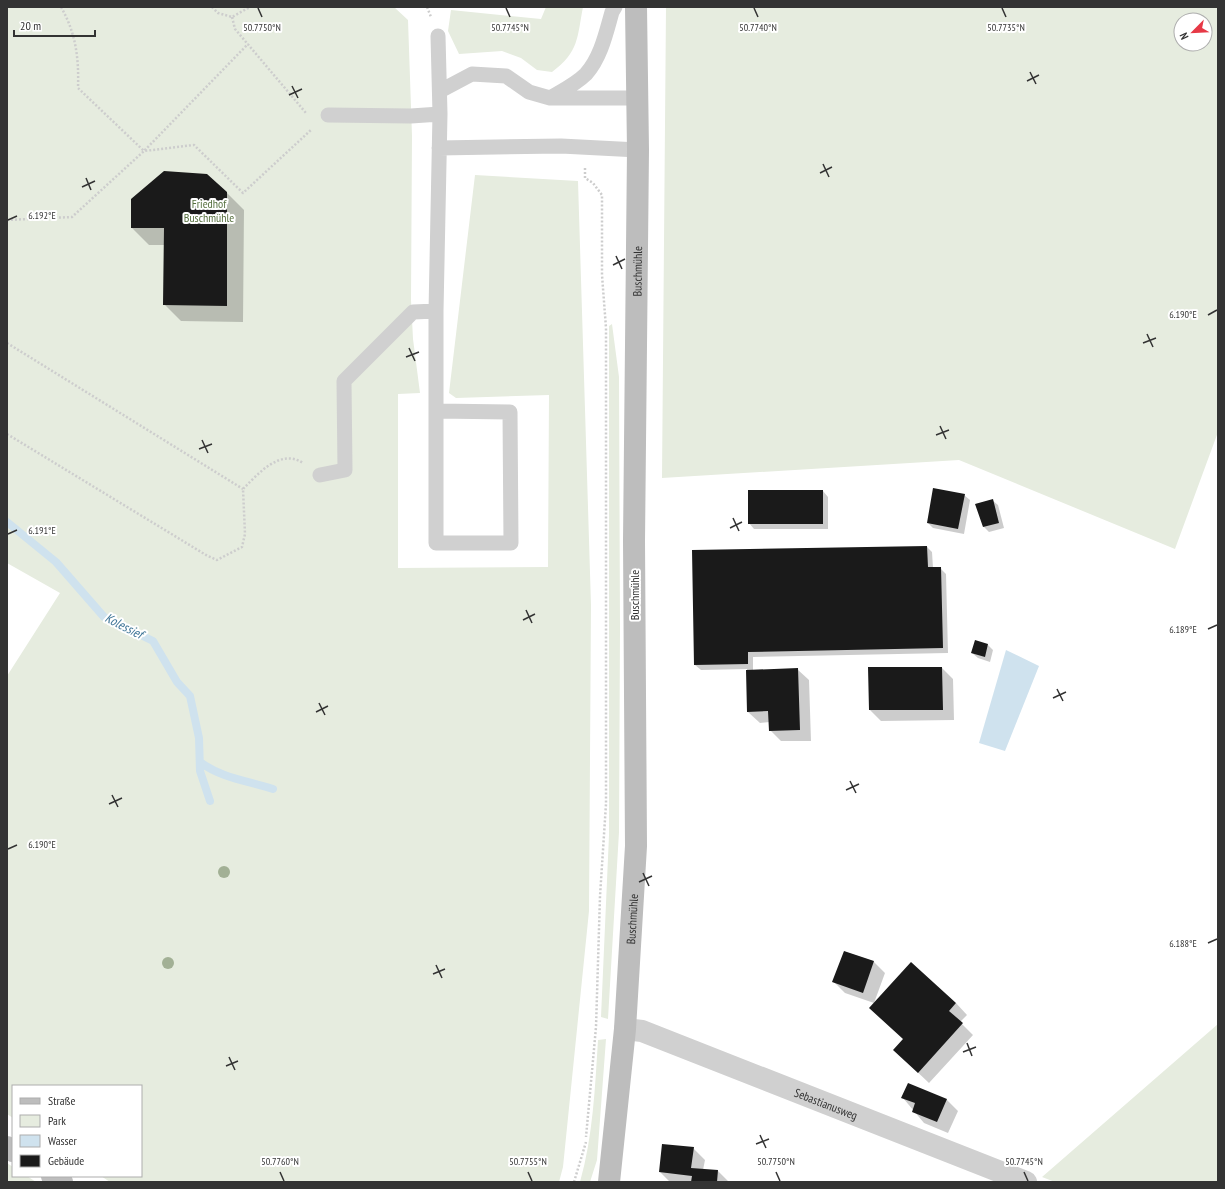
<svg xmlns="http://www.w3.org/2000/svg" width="1225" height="1189" viewBox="0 0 1225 1189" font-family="'PT Sans Narrow',sans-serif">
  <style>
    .green { fill: #e6ecdf; fill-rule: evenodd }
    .water { fill: #cfe2ee }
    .shadow { fill: #0003 }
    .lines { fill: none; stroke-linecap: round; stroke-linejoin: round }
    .stream { stroke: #cfe2ee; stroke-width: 8 }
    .building { fill: #1a1a1a }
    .path { stroke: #cdcdcd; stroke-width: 2.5; stroke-dasharray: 2 2; stroke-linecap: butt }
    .lane { stroke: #d0d0d0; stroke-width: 15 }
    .street { stroke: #d0d0d0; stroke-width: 22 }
    .secondary { stroke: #bdbdbd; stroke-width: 22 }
    .tree { fill: #a2b095 }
    .ticks { fill: none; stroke: #333; stroke-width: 1.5 }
    .labels { text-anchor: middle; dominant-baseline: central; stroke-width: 4; stroke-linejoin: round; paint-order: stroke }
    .park-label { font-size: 12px; fill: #56703f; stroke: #fff }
    .street-label { font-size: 12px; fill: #333; stroke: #fff }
    .water-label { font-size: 13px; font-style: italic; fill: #3f7597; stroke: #fff }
    .ticks-label { font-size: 10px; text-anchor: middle; fill: #333; stroke: #fff; stroke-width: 4; stroke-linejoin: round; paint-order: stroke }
  </style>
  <rect width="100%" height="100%" fill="#fff"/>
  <path class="green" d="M7 7H394L408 20 412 136 411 300 413 339 420 393 398 394V568L548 567 549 395 456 398 449 393 475 175 578 181 591 605 589 911 563 1167 559 1182H110L101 1176H141V1086H13V1118L7 1114V676L60 593 7 563Z
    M546 7H583C577 38 579 52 552 72L537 70 521 58 502 51 459 54 448 31 451 10 541 19Z
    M666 7H1218V432L1175 549 959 460 662 478ZM1181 20H1205V44H1181Z
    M612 324 619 377 620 628 619 832 608 1019 601 1017 609 835V326Z
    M1218 1024V1182H1055L1042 1177Z
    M606 1039 597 1160 590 1182H580C593 1136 595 1088 598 1040Z
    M7 1163 13 1167V1176H27L36 1182H7Z"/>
  <path class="water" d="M1006 650 1039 666 1005 751 979 743Z"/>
  <path class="shadow" d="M227 193 244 210 243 322 181 321 164 304 165 245H149L132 228Z
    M823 491 828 497V529H754L749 523Z
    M964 495 970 500 964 534 933 528 928 523Z
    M992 500 998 505 1004 528 989 532 984 527 977 504Z
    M927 547 932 552 933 568H940L946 574 948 653 753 657V671L797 669 809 680 811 741H781L770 730V722L760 723 748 712 747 669 701 670 695 665Z
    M988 645 993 650 990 662 978 658 972 653Z
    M942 668 953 679 954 720 881 721 870 710Z
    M844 952 874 962 885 973 874 1003 845 993 834 982Z
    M956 1003 967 1015 960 1022 973 1035 929 1083 894 1050Z
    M903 1098 946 1099 958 1111 948 1133 924 1123Z
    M693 1148 705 1160 703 1170 718 1171 729 1182H670L660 1172Z"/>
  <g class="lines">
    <path class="stream" d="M7 522 56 562 104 617 153 641 177 682 190 696 199 738 200 771 210 801
      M200 762C221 778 249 781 273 789"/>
  </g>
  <path class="building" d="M164 171 207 174 227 192V306L163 305 164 228H131V199Z
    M933 488 965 494 958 529 927 523Z
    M748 490H823V524H748Z
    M993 499 999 523 983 527 975 504Z
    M927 546 928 567H941L943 648 748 652V664L694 665 692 550Z
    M975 640 988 644 985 657 971 653Z
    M868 667H942L943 710H869Z
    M798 668 800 730 769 731 768 711 747 712 746 670Z
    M844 951 874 961 863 993 832 982Z
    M911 962 956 1003 949 1011 963 1023 918 1073 893 1050 903 1039 869 1008Z
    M908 1083 947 1099 937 1122 912 1112 915 1103 901 1098Z
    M662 1144 694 1147 691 1168 718 1170 717 1182H691L692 1176 659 1172Z"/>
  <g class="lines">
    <path class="path" d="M61 7C76 33 79 59 78 88L144 151 248 44
      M212 7 218 13 232 17 250 7
      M427 7 431 17
      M232 17 235 29 306 113
      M585 168V178L593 183 602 195V275L606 328V804L600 896 596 1027 586 1137
      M7 220 72 217 144 151 194 145 243 193 312 129
      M7 343 243 489
      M7 434 206 555 217 560 242 547 245 534 243 489C258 474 280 448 303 463
      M574 1182 586 1142"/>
    <path class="lane" d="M440 91 472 74 506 76 529 92 550 98H637
      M550 98C562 91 576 84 586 74 601 57 606 33 612 12L615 7
      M328 115 411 116 440 114
      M439 148 561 146 638 150
      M437 411 510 412 511 543H436V311L440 114 438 36
      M320 475 345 470 344 381 413 312 436 311"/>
    <path class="street" id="s1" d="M625 1029 642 1031 1026 1182"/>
    <g class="secondary">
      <path d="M7 1147 13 1151"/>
      <path d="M52 1176 62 1182"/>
      <path id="s2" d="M609 1182 625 1029 636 846 634 541 638 150 636 7"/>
    </g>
  </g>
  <g class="tree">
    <circle cx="224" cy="872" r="6"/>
    <circle cx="168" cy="963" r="6"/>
  </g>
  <path class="ticks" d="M258 8 262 17M506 8 510 17M754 8 758 17M1002 8 1006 17M1030 72 1036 84M1027 81 1039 75M292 86 298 98M289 95 302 89M823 164 829 177M820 173 832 167M86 178 91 190M82 187 95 181M8 220 17 216M616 256 622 269M613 265 625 259M1208 315 1217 310M1147 334 1153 347M1143 343 1156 338M409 348 415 361M406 357 419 352M940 426 946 439M936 435 949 430M202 440 208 453M199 449 212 444M733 518 739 531M730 528 742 522M8 534 17 530M526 610 532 623M523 620 535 614M1208 629 1217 625M1057 689 1063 701M1053 698 1066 692M319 703 325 715M316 712 328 706M850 781 856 793M846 790 859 784M112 795 118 807M109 804 122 798M8 849 17 845M643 873 649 886M639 882 652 876M1208 943 1217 939M436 965 442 978M433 974 445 969M967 1043 972 1056M963 1052 976 1047M229 1057 235 1070M226 1066 238 1061M760 1135 766 1148M756 1144 769 1139M280 1172 284 1181M528 1172 532 1181M776 1172 780 1181M1024 1172 1028 1181"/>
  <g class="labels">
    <g class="park-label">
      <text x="209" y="203">Friedhof<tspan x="209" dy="14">Buschmühle</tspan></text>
    </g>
    <g class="street-label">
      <text stroke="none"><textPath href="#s2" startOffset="912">Buschmühle</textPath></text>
      <text transform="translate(634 595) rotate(-90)">Buschmühle</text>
      <text stroke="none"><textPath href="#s2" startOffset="264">Buschmühle</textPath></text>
      <text stroke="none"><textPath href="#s1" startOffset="215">Sebastianusweg</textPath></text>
    </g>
    <g class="water-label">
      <text transform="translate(124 626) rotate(27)">Kolessief</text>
    </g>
  </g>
  <g class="ticks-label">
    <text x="758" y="31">50.7740°N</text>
    <text x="1006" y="31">50.7735°N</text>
    <text x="262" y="31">50.7750°N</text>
    <text x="510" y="31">50.7745°N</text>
    <text x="42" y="219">6.192°E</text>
    <text x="1183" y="318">6.190°E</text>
    <text x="42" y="534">6.191°E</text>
    <text x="1183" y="633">6.189°E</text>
    <text x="42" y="848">6.190°E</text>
    <text x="1183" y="947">6.188°E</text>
    <text x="280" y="1165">50.7760°N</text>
    <text x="528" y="1165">50.7755°N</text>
    <text x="776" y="1165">50.7750°N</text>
    <text x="1024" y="1165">50.7745°N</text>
  </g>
  <rect width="1225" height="1189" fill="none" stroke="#333333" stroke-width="16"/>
  <rect x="12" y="1085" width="130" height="92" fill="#ffffff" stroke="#adadad"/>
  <rect x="20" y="1098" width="20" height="6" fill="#bdbdbd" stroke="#adadad"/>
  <text x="48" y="1105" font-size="12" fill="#333333">Straße</text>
  <rect x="20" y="1115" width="20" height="12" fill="#e6ecdf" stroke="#adadad"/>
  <text x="48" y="1125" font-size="12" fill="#333333">Park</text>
  <rect x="20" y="1135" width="20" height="12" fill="#cfe2ee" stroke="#adadad"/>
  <text x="48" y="1145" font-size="12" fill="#333333">Wasser</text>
  <rect x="20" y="1155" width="20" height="12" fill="#1a1a1a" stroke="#adadad"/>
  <text x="48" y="1165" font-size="12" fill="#333333">Gebäude</text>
  <g transform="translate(1193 32) rotate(246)"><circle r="19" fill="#ffffff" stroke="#adadad"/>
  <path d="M0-3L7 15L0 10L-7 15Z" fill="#e63946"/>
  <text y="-6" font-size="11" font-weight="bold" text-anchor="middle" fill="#333333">N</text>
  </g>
  <path d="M14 30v6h81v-6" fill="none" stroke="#333333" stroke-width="2"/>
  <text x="20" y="30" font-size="12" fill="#333333" stroke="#ffffff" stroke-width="3" paint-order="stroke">20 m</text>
</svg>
